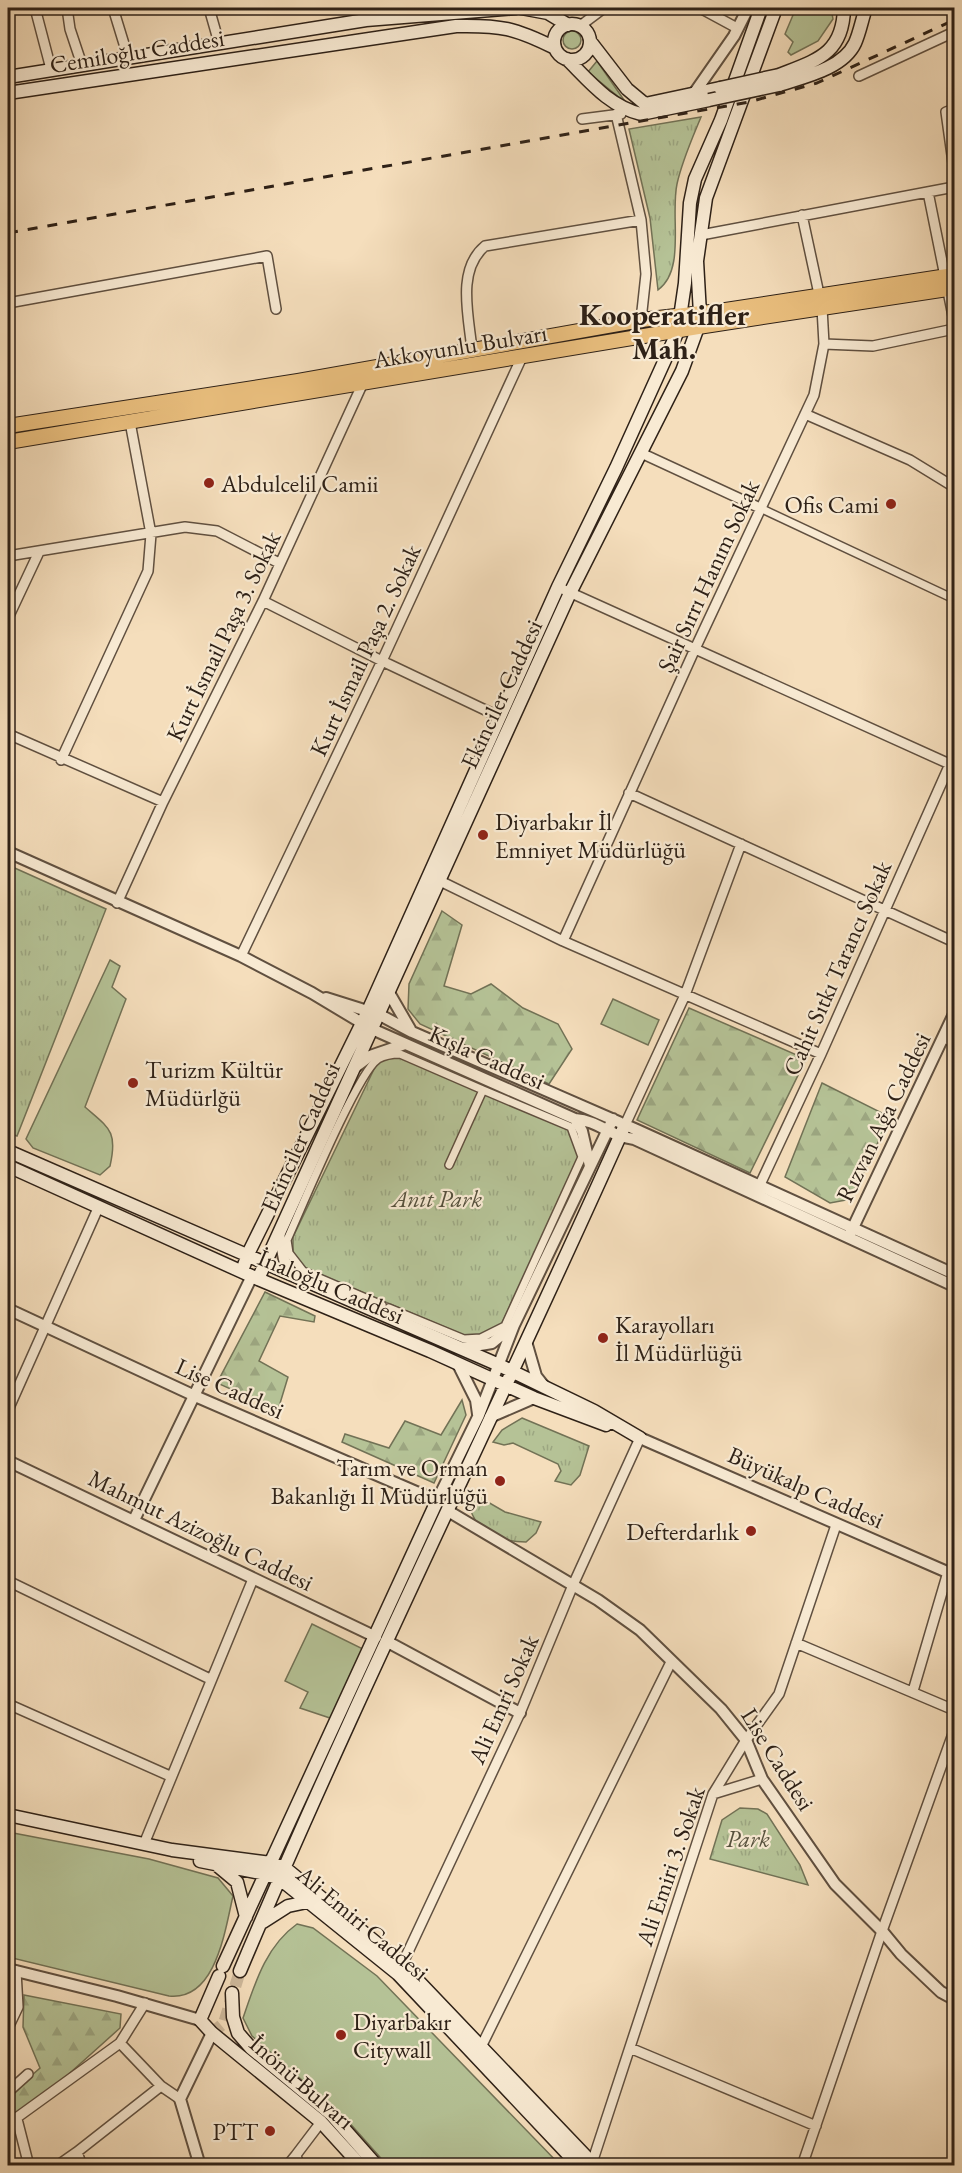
<svg xmlns="http://www.w3.org/2000/svg" width="962" height="2173" viewBox="0 0 962 2173" font-family="'EB Garamond',serif">
  <style>
    .green { fill: #b5c296; stroke: #727256; stroke-width: 1.5 }
    .forest { fill: url(#forest-firs); stroke: #727256; stroke-width: 1.5 }
    .park { fill: url(#park-tufts); stroke: #727256; stroke-width: 1.5 }
    .lines { fill: none; stroke-linecap: round; stroke-linejoin: round }
    .secondary-tunnel { stroke: #cdb89b; stroke-width: 12; stroke-dasharray: 12 6; stroke-linecap: butt }
    .pedestrian-casing { stroke: #605040; stroke-width: 10 }
    .minor-casing { stroke: #605040; stroke-width: 12 }
    .tertiary-casing { stroke: #605040; stroke-width: 14 }
    .secondary-casing { stroke: #2e2117; stroke-width: 15 }
    .primary-casing { stroke: #2e2117; stroke-width: 16 }
    .pedestrian { stroke: #f8ead3; stroke-width: 7 }
    .minor { stroke: #f8ead3; stroke-width: 9 }
    .tertiary { stroke: #f8ead3; stroke-width: 10 }
    .secondary { stroke: #f8ead3; stroke-width: 12 }
    .primary { stroke: #eabf7e; stroke-width: 14 }
    .rail { stroke: #2e2117; stroke-width: 3; stroke-dasharray: 10 10; stroke-linecap: butt }
    .secondary-bridge-casing { stroke: #2e2117; stroke-width: 15; stroke-linecap: butt }
    .secondary-bridge { stroke: #f8ead3; stroke-width: 12 }
    .poi-dot { fill: #8f2418; stroke: #f8ead3; stroke-width: 2 }
    .labels { text-anchor: middle; dominant-baseline: central; stroke-width: 4.5; stroke-linejoin: round; paint-order: stroke }
    .street-label { font-size: 24px; fill: #2e2117; stroke: #f8ead3 }
    .poi-label { font-size: 24px; fill: #2e2117; stroke: #f8ead3; text-anchor: start }
    .park-label { font-size: 24px; font-style: italic; fill: #56513d; stroke: #f8ead3 }
    .district-label { font-size: 30px; font-weight: bold; fill: #2e2117; stroke: #f8ead3 }
  </style>
  <defs>
    <pattern id="forest-firs" width="22" height="20" patternUnits="userSpaceOnUse" patternTransform="scale(1.5)"><rect width="22" height="20" fill="#b5c296"/><path d="M5 1l3.5 6h-7zM16 11l3.5 6h-7z" fill="#9ca681"/></pattern>
    <pattern id="park-tufts" width="24" height="20" patternUnits="userSpaceOnUse" patternTransform="scale(1.5)"><rect width="24" height="20" fill="#b5c296"/><path d="M3 7l-1-3M5 7V3M7 7l1-3M15 17l-1-3M17 17v-4M19 17l1-3" fill="none" stroke="#9ca681"/></pattern>
  </defs>
  <rect width="100%" height="100%" fill="#f5debc"/>
  <filter id="stains"><feTurbulence type="fractalNoise" baseFrequency=".00333" numOctaves="4"/><feColorMatrix values="0 0 0 0 .2 0 0 0 0 .09 0 0 0 0 .02 0 0 0 .5 -.17"/></filter>
  <radialGradient id="worn" r=".72"><stop offset=".6" stop-color="#630" stop-opacity="0"/><stop offset="1" stop-color="#630" stop-opacity=".3"/></radialGradient>
  <path class="green" d="M796 8H831L833 19 818 41 791 55 788 52 793 42 785 34Z
    M563 40a9 9 0 1 1 18 0a9 9 0 1 1-18 0Z
    M597 61 626 103 588 72Z
    M110 960 120 966 112 987 126 999 85 1107C109 1128 118 1131 110 1166L100 1175 33 1148 26 1139Z
    M613 999 659 1020 648 1045 601 1024Z
    M312 1624 365 1650 330 1718 300 1708 308 1692 285 1681Z
    M8 1832 149 1859 218 1878 233 1896C225 1930 216 2001 169 1996L8 1957Z
    M297 1924 313 1928 377 1976 560 2165H387L346 2119 252 2036 243 2018C255 1983 266 1946 297 1924Z"/>
  <path class="forest" d="M442 911 462 925 444 986 471 994 491 984 523 1008 558 1024 572 1049 549 1084 420 1024 408 1009 409 984Z
    M689 1008 806 1059 750 1173 637 1120Z
    M822 1083 890 1117 851 1199 830 1203 785 1177Z
    M265 1292 315 1316 314 1322 280 1316 259 1361 288 1377 278 1410 217 1383Z
    M462 1400 466 1415 434 1483 342 1442 345 1434 389 1448 405 1421 441 1435Z
    M24 1995 121 2014 120 2028 61 2081 8 2119V2096L40 2068 23 2027Z"/>
  <path class="park" d="M701 117C692 139 682 161 677 184 670 216 686 270 658 290L650 218 629 129Z
    M8 865 106 909 17 1136 8 1133Z
    M390 1057 403 1058 571 1131 579 1160 501 1325 485 1334 466 1336 305 1268 293 1256V1237L377 1063Z
    M522 1418 589 1446 580 1475 571 1485 555 1481 561 1471 558 1464 513 1443 504 1445 493 1442 502 1430Z
    M482 1489 486 1501 505 1512 541 1522 536 1533 526 1542C497 1542 471 1530 469 1500Z
    M740 1808 758 1809 767 1814 800 1865 808 1885 710 1859 722 1820Z"/>
  <g class="lines">
    <path class="secondary-tunnel" d="M212 2033 224 2023 240 1971"/>
    <defs>
      <path id="pedestrian" d="M760 508 954 599
        M382 1305 303 1271 289 1253 287 1240C301 1209 357 1073 378 1059 385 1055 392 1054 400 1054L483 1090
        M389 1308 464 1339 481 1338 505 1326 582 1157 571 1127 483 1090 449 1165"/>
      <path id="minor" d="M35 8 51 69
        M67 8 70 29 82 65
        M113 8 128 57
        M209 8 219 43
        M700 8 737 28
        M580 26 604 8
        M859 76 954 32
        M954 109 946 112 954 170
        M616 114 641 220 646 274 641 320
        M582 119 621 114
        M928 192 954 321
        M701 235 954 187
        M8 303 267 256 276 309
        M824 344 873 346 954 329
        M472 350C469 317 456 270 485 246L641 220
        M805 414 910 460 954 487
        M641 453 760 508
        M8 556 185 527 217 531 279 563
        M558 587 954 766
        M263 601 382 661 500 717
        M8 618 39 552
        M8 734 163 802
        M61 760 148 571 151 534 130 422
        M629 793 954 942
        M438 880 563 941 821 1054
        M117 903 163 802 263 601 362 385
        M563 941 694 651 814 395 824 344 822 308 802 215
        M241 956 382 661 521 359
        M945 1038 954 1043
        M625 1125 685 995 741 844
        M757 1191 821 1054 954 755
        M8 1410 99 1206
        M8 1581 210 1679
        M796 1643 954 1710
        M913 1691 948 1572
        M8 1704 170 1776
        M713 1794 762 1779
        M144 1844 253 1579
        M400 1969 520 1713 573 1585 640 1438
        M8 2028 18 2007 16 1971
        M120 2043 161 2086
        M630 2048 816 2126
        M479 2051 671 1662
        M8 2092 28 2074
        M17 2119 29 2166
        M8 2124 120 2043 145 2003
        M57 2166 77 2152
        M82 2166 77 2152 161 2086 180 2099
        M287 2166 296 2155
        M299 2166 296 2155 321 2122
        M591 2166 713 1794 746 1740 779 1694 836 1525
        M802 2166 882 1931 954 1731"/>
      <path id="tertiary" d="M695 92 734 36 748 8
        M8 852 241 956 312 993 372 1029 575 1119C600 1121 608 1136 634 1139L954 1286
        M388 991 410 1029
        M326 998 380 1015 412 1032 637 1130 954 1274
        M354 1068 370 1056 405 1044
        M575 1119 582 1131 590 1166
        M279 1234 285 1264 293 1275
        M850 1234 954 1014
        M8 1309 195 1396 437 1501 479 1415 514 1325 613 1119
        M527 1345 536 1376 544 1386
        M462 1348 492 1343 511 1327
        M458 1364 476 1400 478 1414
        M490 1417 534 1398
        M640 1438 954 1575
        M8 1461 376 1637
        M448 1511 598 1600 640 1630 721 1709 746 1740 762 1779 835 1884 882 1931 901 1954 941 1992 954 1999
        M134 1520 252 1276
        M386 1641 520 1713
        M8 1969 117 1996 200 2020
        M200 2166 180 2099 212 2033"/>
      <path id="secondary" d="M521 8 548 13 568 25
        M554 42a18 18 0 1 1 36 0a18 18 0 1 1-36 0Z
        M590 41 627 89 645 104 720 88
        M567 59C590 82 609 106 641 114L709 100
        M779 75C817 60 843 54 844 8
        M8 77 366 20 516 8
        M779 85C803 77 843 69 855 43 860 32 862 19 866 8
        M8 93 456 26C501 25 515 28 555 48
        M8 1151 499 1365 594 1411 640 1438
        M8 1166 258 1279 430 1351 534 1398 606 1425
        M242 1271 248 1254 368 1011 558 587 616 468 678 331 685 283 690 203 695 179 721 120 761 8
        M258 1279 570 593 682 371 698 327 700 314 697 261 706 198 776 8
        M8 1815 172 1850 271 1863 285 1868 402 1964 595 2166
        M200 1861 266 1874 280 1879 398 1974 579 2166
        M219 1867 237 1882 246 1917
        M263 1922 288 1906 307 1902
        M223 1966 437 1501
        M240 1971C360 1686 499 1408 625 1125
        M219 1976 200 2020 212 2033 321 2122 361 2166
        M232 1993 233 2017 238 2033 251 2048 331 2114 377 2166"/>
      <path id="primary" d="M8 426 298 381 641 320 719 311 954 275
        M8 442 698 327 954 288"/>
    </defs>
    <use href="#pedestrian" class="pedestrian-casing"/>
    <use href="#minor" class="minor-casing"/>
    <use href="#tertiary" class="tertiary-casing"/>
    <use href="#secondary" class="secondary-casing"/>
    <use href="#primary" class="primary-casing"/>
    <use href="#pedestrian" class="pedestrian"/>
    <use href="#minor" class="minor"/>
    <use href="#tertiary" class="tertiary"/>
    <use href="#secondary" class="secondary"/>
    <use href="#primary" class="primary"/>
    <path class="rail" d="M8 233 749 102 817 83 954 20"/>
    <defs>
      <path id="secondary-bridge" d="M720 88 779 75
        M709 100 779 85"/>
    </defs>
    <use href="#secondary-bridge" class="secondary-bridge-casing"/>
    <use href="#secondary-bridge" class="secondary-bridge"/>
  </g>
  <g class="poi-dot">
    <circle cx="209" cy="483" r="6"/>
    <circle cx="891" cy="504" r="6"/>
    <circle cx="483" cy="835" r="6"/>
    <circle cx="133" cy="1083" r="6"/>
    <circle cx="603" cy="1338" r="6"/>
    <circle cx="500" cy="1481" r="6"/>
    <circle cx="751" cy="1531" r="6"/>
    <circle cx="341" cy="2035" r="6"/>
    <circle cx="270" cy="2131" r="6"/>
  </g>
  <g class="labels">
    <g class="street-label">
      <text transform="translate(137 51) rotate(-9)">Cemiloğlu Caddesi</text>
      <text transform="translate(460 346) rotate(-9)">Akkoyunlu Bulvarı</text>
      <text transform="translate(708 576) rotate(-65)">Şair Sırrı Hanım Sokak</text>
      <text transform="translate(223 636) rotate(-64)">Kurt İsmail Paşa 3. Sokak</text>
      <text transform="translate(365 650) rotate(-65)">Kurt İsmail Paşa 2. Sokak</text>
      <text transform="translate(501 694) rotate(-65)">Ekinciler Caddesi</text>
      <text transform="translate(837 968) rotate(-66)">Cahit Sıtkı Tarancı Sokak</text>
      <text transform="translate(487 1057) rotate(24)">Kışla Caddesi</text>
      <text transform="translate(883 1117) rotate(-64)">Rızvan Ağa Caddesi</text>
      <text transform="translate(300 1137) rotate(-66)">Ekinciler Caddesi</text>
      <text transform="translate(331 1286) rotate(23)">İnaloğlu Caddesi</text>
      <text transform="translate(230 1388) rotate(24)">Lise Caddesi</text>
      <text transform="translate(806 1487) rotate(24)">Büyükalp Caddesi</text>
      <text transform="translate(201 1530) rotate(26)">Mahmut Azizoğlu Caddesi</text>
      <text transform="translate(503 1699) rotate(-66)">Ali Emri Sokak</text>
      <text transform="translate(778 1759) rotate(58)">Lise Caddesi</text>
      <text transform="translate(670 1866) rotate(-71)">Ali Emiri 3. Sokak</text>
      <text transform="translate(363 1923) rotate(40)">Ali Emiri Caddesi</text>
      <text transform="translate(302 2082) rotate(41)">İnönü Bulvarı</text>
    </g>
    <g class="poi-label">
      <text x="221" y="483">Abdulcelil Camii</text>
      <text x="879" y="504" text-anchor="end">Ofis Cami</text>
      <text x="495" y="821">Diyarbakır İl<tspan x="495" dy="28">Emniyet Müdürlüğü</tspan></text>
      <text x="145" y="1069">Turizm Kültür<tspan x="145" dy="28">Müdürlğü</tspan></text>
      <text x="615" y="1324">Karayolları<tspan x="615" dy="28">İl Müdürlüğü</tspan></text>
      <text x="488" y="1467" text-anchor="end">Tarım ve Orman<tspan x="488" dy="28">Bakanlığı İl Müdürlüğü</tspan></text>
      <text x="739" y="1531" text-anchor="end">Defterdarlık</text>
      <text x="353" y="2021">Diyarbakır<tspan x="353" dy="28">Citywall</tspan></text>
      <text x="258" y="2131" text-anchor="end">PTT</text>
    </g>
    <g class="park-label">
      <text x="437" y="1198">Anıt Park</text>
      <text x="748" y="1838">Park</text>
    </g>
    <g class="district-label">
      <text x="664" y="314">Kooperatifler<tspan x="664" dy="34">Mah.</tspan></text>
    </g>
  </g>
  <rect width="962" height="2173" fill="none" stroke="#f5debc" stroke-width="30"/>
  <rect x="9" y="9" width="944" height="2155" fill="none" stroke="#2e2117" stroke-width="3"/>
  <rect x="15" y="15" width="932" height="2143" fill="none" stroke="#2e2117" stroke-width="1.5"/>
  <rect width="100%" height="100%" filter="url(#stains)"/>
  <rect width="100%" height="100%" fill="url(#worn)"/>
</svg>
